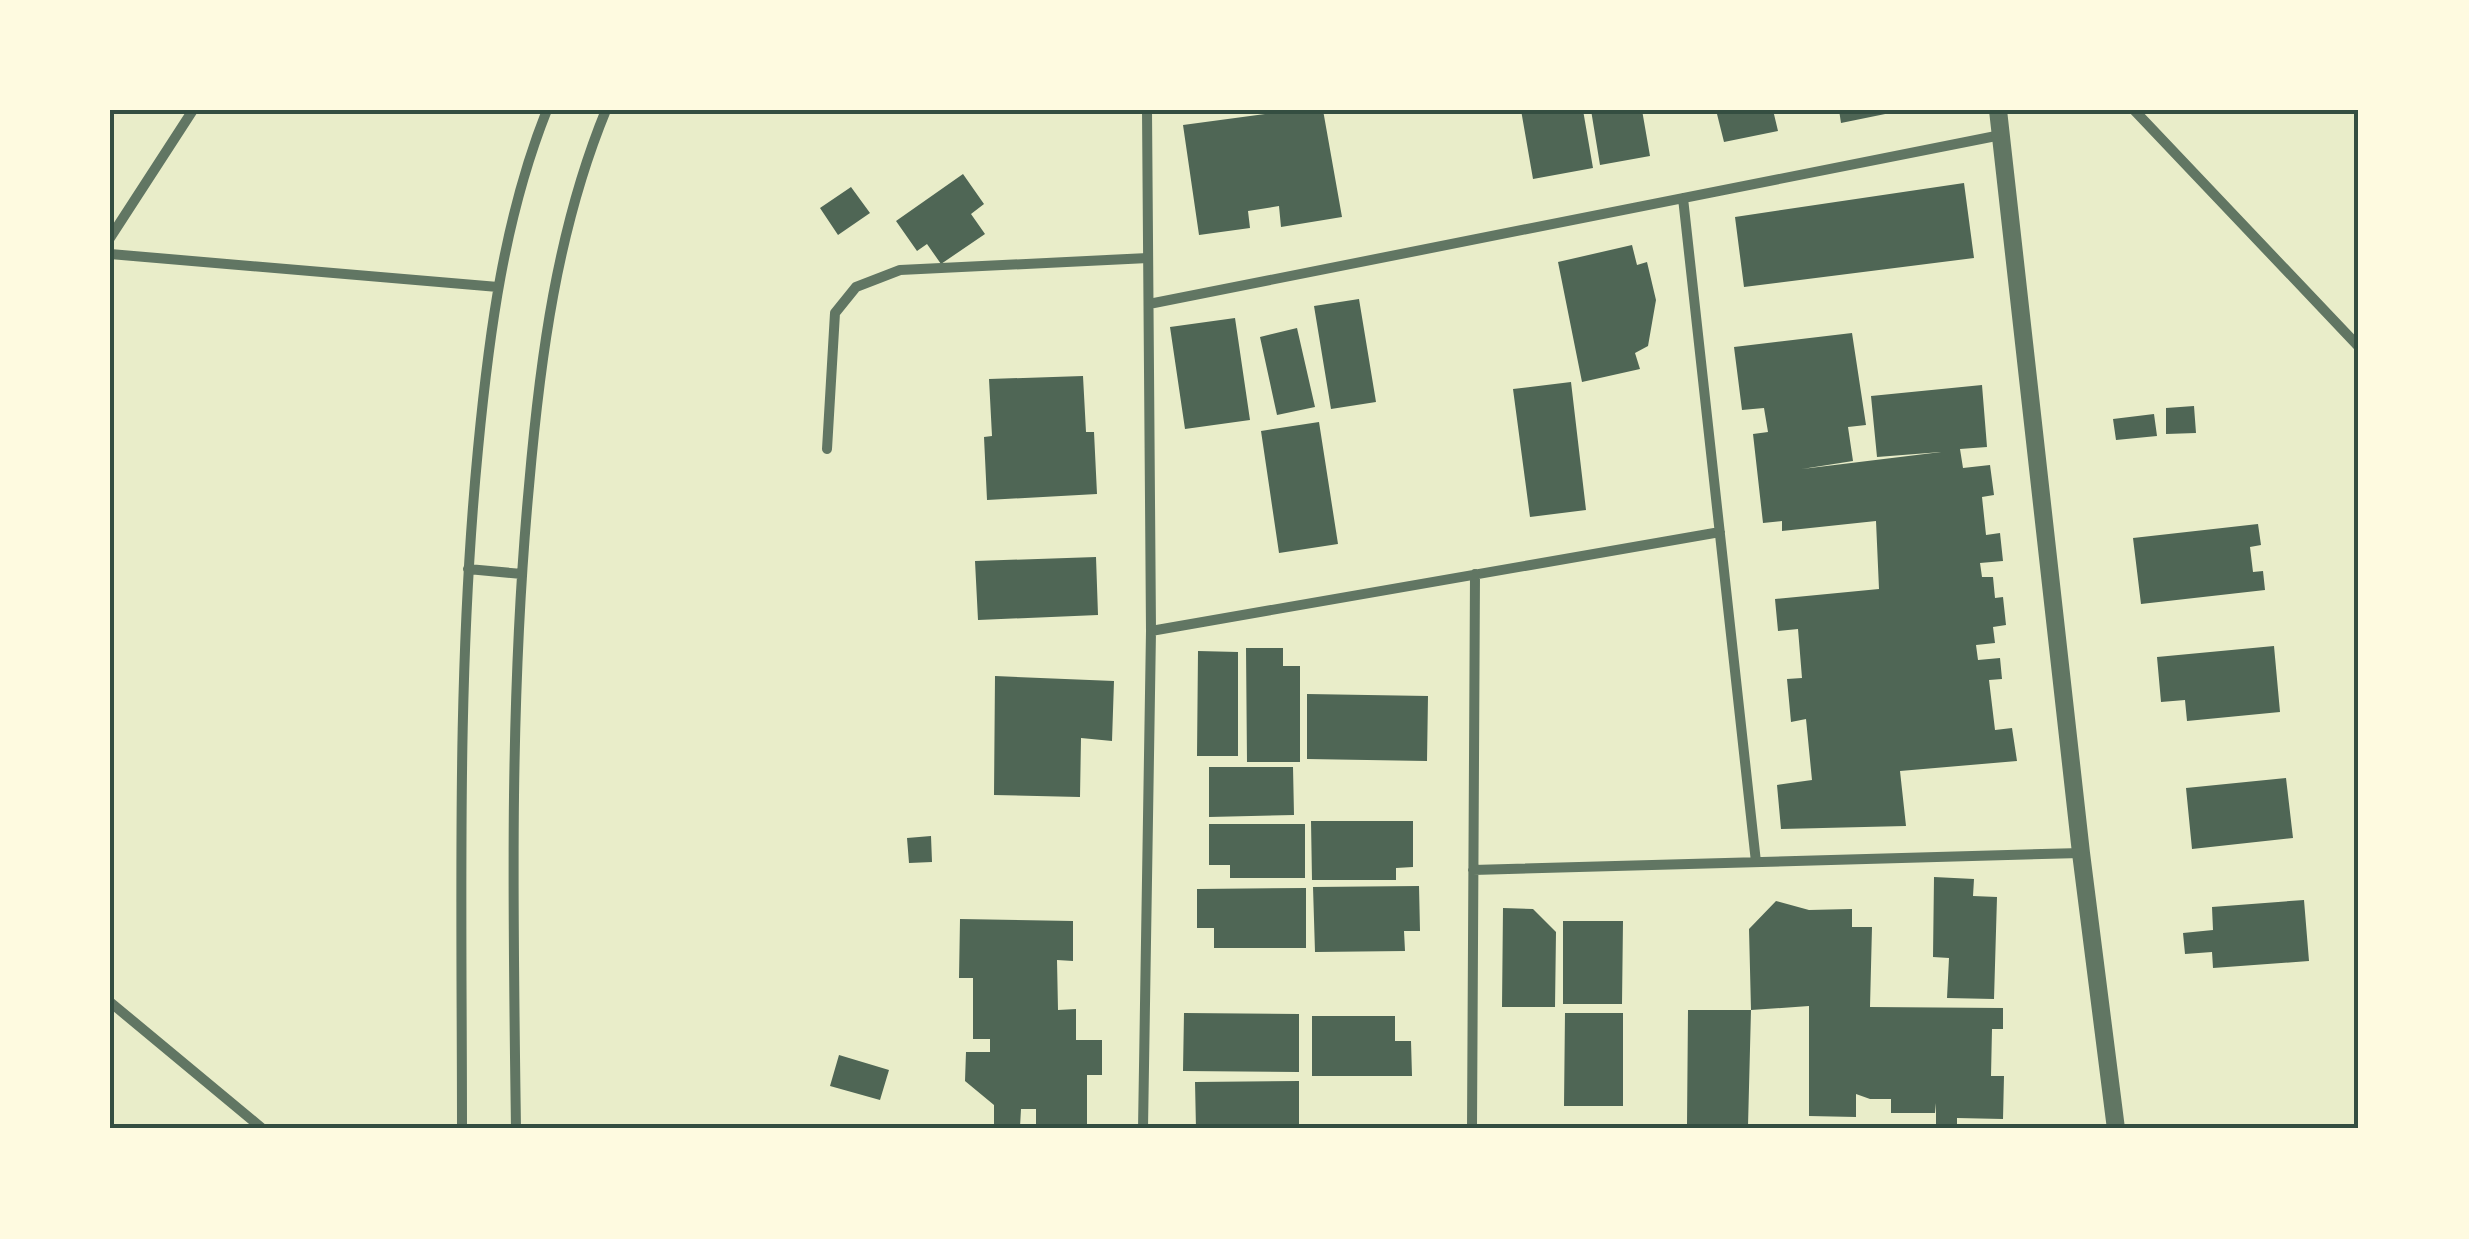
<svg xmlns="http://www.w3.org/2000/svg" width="2469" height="1239" viewBox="0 0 2469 1239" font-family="'Golos Text',sans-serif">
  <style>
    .building { fill: #4f6655 }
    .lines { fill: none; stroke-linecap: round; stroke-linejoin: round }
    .minor { stroke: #617663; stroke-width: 10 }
    .tertiary { stroke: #617663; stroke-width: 18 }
    .neatline { fill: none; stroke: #344e41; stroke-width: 4 }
  </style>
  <rect width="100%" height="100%" fill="#e9edc9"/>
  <path class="building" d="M1262 110H1323L1342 217 1281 227 1279 206 1248 211 1250 228 1199 235 1183 125 1265 114Z
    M1521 110H1583L1593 168 1533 179Z
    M1591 110H1642L1650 156 1600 165Z
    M1716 110H1773L1778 131 1724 142Z
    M1839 110H1895V112L1841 123Z
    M963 174 984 204 971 214 985 234 941 264 927 244 917 251 896 221Z
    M1964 183 1974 258 1744 287 1735 217Z
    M851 187 870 213 838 235 820 208Z
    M1632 245 1637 265 1647 262 1656 300 1648 346 1635 353 1640 369 1582 382 1558 262Z
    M1359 299 1376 402 1331 409 1314 306Z
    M1235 318 1250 420 1185 429 1170 327Z
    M1297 328 1315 407 1277 415 1260 337Z
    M1852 333 1866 425 1848 427 1853 461 1802 469 1941 452 1877 457 1871 396 1982 385 1987 447 1960 449 1963 468 1990 465 1994 495 1982 497 1986 535 2000 533 2003 561 1980 563 1982 577H1993L1995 598 2003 597 2006 625 1993 627 1995 643 1976 645 1978 660 2000 658 2002 679 1989 680 1995 730 2012 728 2017 761 1900 771 1906 826 1781 829 1777 785 1812 780 1806 719 1791 722 1787 679 1802 678 1798 629 1778 631 1775 599 1879 589 1876 521 1782 531V521L1763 523 1753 434 1768 432 1764 408 1742 410 1734 347Z
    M1083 376 1086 432H1094L1097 494 987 500 984 437 992 436 989 379Z
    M1571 382 1586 510 1530 517 1513 389Z
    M2194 406 2196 433 2166 434V408Z
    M2154 414 2157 436 2116 440 2113 419Z
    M1319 422 1338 544 1279 553 1261 431Z
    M2258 524 2261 545 2250 547 2253 572 2263 571 2265 590 2141 604 2133 538Z
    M1096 557 1098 615 978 620 975 561Z
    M2274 646 2280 712 2187 721 2185 700 2161 702 2157 657Z
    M1246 648H1283V666H1300V762H1247Z
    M1198 651 1238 652V756H1197Z
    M995 676 1114 681 1112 741 1081 738 1080 797 994 795Z
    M1307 694 1428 696 1427 761 1307 759Z
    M1209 767H1293L1294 815 1209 817Z
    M2286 778 2293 838 2192 849 2186 788Z
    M1311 821H1413V867L1396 868V880H1312Z
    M1209 824H1305V878H1230V865H1209Z
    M931 836 932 862 909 863 907 838Z
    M1934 877 1974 879 1973 896 1997 897 1994 999 1947 998 1949 958 1933 957Z
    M1419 886 1420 931H1404L1405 951 1315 952 1313 887Z
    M1306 888V948H1214V928H1197V889Z
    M2304 900 2309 961 2213 968 2212 952 2185 954 2183 933 2213 930 2212 907Z
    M1776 901 1809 910 1852 909V927H1872L1870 1007 2003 1008V1029H1992L1991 1076H2004L2003 1119 1957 1118V1129H1936V1103L1935 1113H1891V1099H1870L1856 1094V1117L1809 1116V1006L1751 1010 1749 929Z
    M1503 908 1533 909 1556 932 1555 1007H1502Z
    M960 919 1073 921V961L1057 960 1058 1010 1076 1009V1040H1102V1075H1087V1128L1036 1127V1109H1021L1020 1127H994V1105L965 1081 966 1052H990V1039H973V978H959Z
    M1563 921H1623L1622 1004H1563Z
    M1688 1010H1751L1748 1126 1687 1125Z
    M1184 1013 1299 1014V1072L1183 1071Z
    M1565 1013H1623V1106H1564Z
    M1312 1016H1395V1041H1411L1412 1076H1312Z
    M839 1055 889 1070 880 1100 830 1086Z
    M1299 1081V1129H1196L1195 1082Z"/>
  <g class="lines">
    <path class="minor" d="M2134 110 2359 347
      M1683 198 1756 862
      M110 238 193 110
      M110 254 498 287
      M1149 304 2001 135
      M827 449 835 313 856 287 900 270 1148 258
      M468 569 522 574
      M1151 631 1720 532
      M1473 870 2081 853
      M110 1002 263 1129
      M462 1129C462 902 456 676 478 449 489 334 504 218 547 110
      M516 1129C513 915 509 700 529 486 540 359 557 229 606 110
      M1143 1129 1151 631 1147 110
      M1472 1129 1475 574"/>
    <path class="tertiary" d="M1998 110 2081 853 2116 1129"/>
  </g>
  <rect width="2469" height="1239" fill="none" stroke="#fefae0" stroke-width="225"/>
  <rect x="112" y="112" width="2244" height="1014" class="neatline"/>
</svg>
